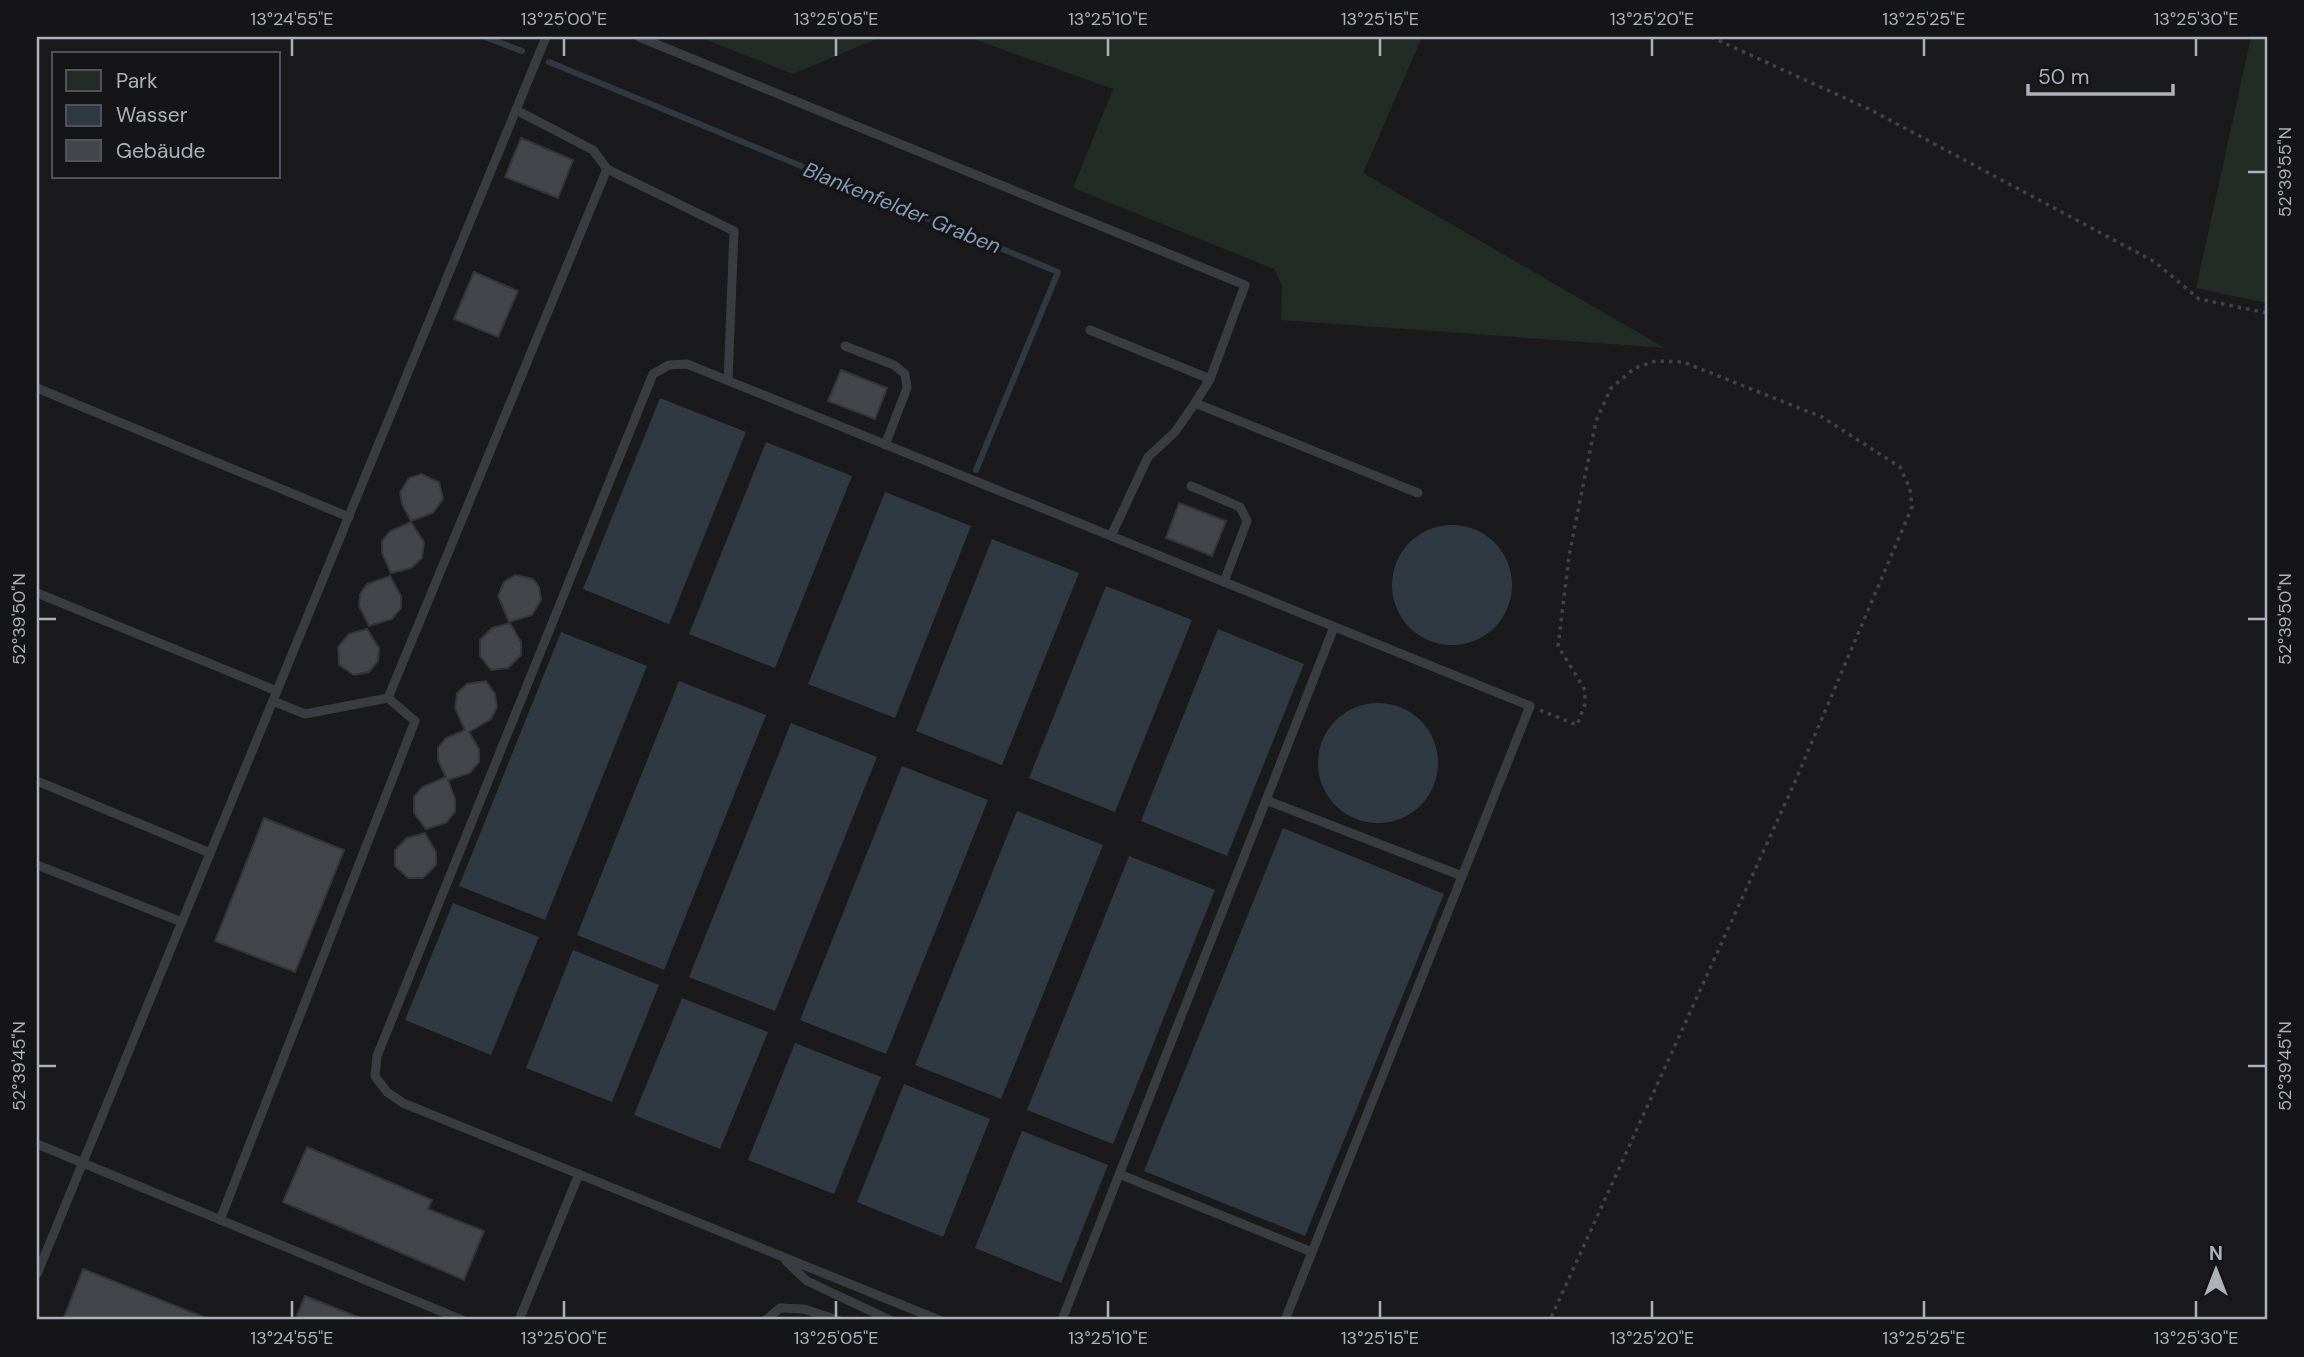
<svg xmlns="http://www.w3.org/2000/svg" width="2304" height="1357" font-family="'DM Sans',sans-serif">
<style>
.green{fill:#222b24}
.water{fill:#303941}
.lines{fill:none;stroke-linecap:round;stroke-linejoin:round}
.stream{stroke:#303941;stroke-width:6}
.building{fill:#44454a;stroke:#343439;stroke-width:2}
.path{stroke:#414349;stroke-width:3.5;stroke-dasharray:3.5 5;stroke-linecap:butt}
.service{stroke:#3b3c42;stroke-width:9}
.ticks{fill:none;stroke:#adb1bc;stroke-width:2.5}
.labels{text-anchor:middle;stroke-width:7;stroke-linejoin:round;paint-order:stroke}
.water-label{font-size:21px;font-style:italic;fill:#849db7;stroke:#151518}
.neatline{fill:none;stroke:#adb1bc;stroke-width:2.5}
.ticks-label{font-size:18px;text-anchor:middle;fill:#adb1bc}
</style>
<rect width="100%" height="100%" fill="#1a1a1d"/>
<g class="green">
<polygon points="699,37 881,37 793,74"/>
<polygon points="968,37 1422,37 1363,173 1665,348 1281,320 1282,285 1274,269 1073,188 1113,89"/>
<polygon points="2251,37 2267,37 2267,303 2196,288"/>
</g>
<g class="water">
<polygon points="660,398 746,432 669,624 583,589"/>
<polygon points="766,442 852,476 775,668 689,634"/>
<polygon points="885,492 971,526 895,718 808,684"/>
<circle cx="1452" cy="585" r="60"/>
<polygon points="992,539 1079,573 1002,765 916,731"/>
<polygon points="1106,586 1192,620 1115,812 1029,778"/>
<polygon points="1218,629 1304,664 1227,856 1141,821"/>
<polygon points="561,632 647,666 545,920 459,886"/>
<polygon points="679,681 766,715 664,970 577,935"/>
<circle cx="1378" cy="763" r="60"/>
<polygon points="791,723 877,757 775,1011 689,977"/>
<polygon points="902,766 988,800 886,1054 800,1020"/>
<polygon points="1017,811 1103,845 1001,1099 915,1065"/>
<polygon points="1283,828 1444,894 1305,1236 1144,1171"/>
<polygon points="1129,856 1215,890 1113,1144 1027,1110"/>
<polygon points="453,903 539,937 491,1055 405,1020"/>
<polygon points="573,950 659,985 612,1102 526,1068"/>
<polygon points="682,998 768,1032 720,1149 634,1115"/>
<polygon points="795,1043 881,1077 834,1194 748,1160"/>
<polygon points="904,1084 990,1119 943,1237 857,1202"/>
<polygon points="1022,1131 1108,1165 1061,1283 975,1248"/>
</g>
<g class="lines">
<g class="stream">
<polyline points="485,37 522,51"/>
<polyline points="549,62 1058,272 976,470"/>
</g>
</g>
<g class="building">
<polygon points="521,138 573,160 558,198 505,177"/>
<polygon points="474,272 518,291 498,337 454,319"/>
<polygon points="841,370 887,388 875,419 828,401"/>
<polygon points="421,474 439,482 443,499 433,513 411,521 402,504 400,492 409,478"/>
<polygon points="1179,503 1226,521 1212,556 1166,538"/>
<polygon points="411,522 424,542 422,558 411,568 391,573 382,553 382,541 390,531"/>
<polygon points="515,575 533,579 539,587 541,600 532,615 509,622 498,596 504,582"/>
<polygon points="390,576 401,596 401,608 392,619 369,626 359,606 360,594 367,584"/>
<polygon points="510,623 521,642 521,655 508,668 491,670 480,656 480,640 492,628"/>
<polygon points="367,629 379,648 378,661 369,672 354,675 339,665 338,647 349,634"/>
<polygon points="486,681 495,694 497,707 491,719 469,732 479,749 479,762 470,773 448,780 455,799 455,812 446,823 426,829 414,813 414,797 422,787 446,777 438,760 438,748 446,738 465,730 455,708 457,693 467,684"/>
<polygon points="264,818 344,850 295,972 215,941"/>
<polygon points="425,833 436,852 436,865 423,878 408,878 395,866 395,850 407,838"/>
<polygon points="307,1147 432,1200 428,1209 484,1231 464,1280 283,1202"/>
<polygon points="83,1269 209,1319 208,1320 63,1320"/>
<polygon points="305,1296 363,1319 363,1320 295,1320"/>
</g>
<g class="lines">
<g class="path">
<polyline points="1711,37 1871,110 2155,262 2199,299 2267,313"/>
<polyline points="1540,710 1577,725 1585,704 1585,690 1558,646 1569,556 1596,421 1611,388 1635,368 1656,361 1683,362 1822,417 1900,467 1910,489 1912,507 1794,784 1550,1320"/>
<polyline points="2257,1320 2267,1319"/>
</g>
<g class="service">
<polyline points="639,37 1245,285 1210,379 1195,403 1418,493"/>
<polyline points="516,110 593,150 607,169 734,231 728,381"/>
<polyline points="1090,330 1210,379"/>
<polyline points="845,346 894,365 905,374 907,388 885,445"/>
<polyline points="37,388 349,517"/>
<polyline points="1191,486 1240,507 1247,521 1224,582"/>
<polyline points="1111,536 1148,457 1175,432 1195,403"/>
<polyline points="37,593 277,691"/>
<polyline points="388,698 607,169"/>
<polyline points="37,781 210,853"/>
<polyline points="1266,800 1462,876"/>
<polyline points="37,865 182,922"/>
<polyline points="37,1144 462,1320"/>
<polyline points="1119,1174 1312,1252"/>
<polyline points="220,1220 415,721 388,698 305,714 273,701"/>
<polyline points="786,1261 807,1281 890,1320"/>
<polyline points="37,1274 546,37"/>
<polyline points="519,1320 579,1174"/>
<polyline points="766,1320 780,1308 804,1309 838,1320"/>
<polyline points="939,1320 403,1103 387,1092 375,1076 377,1056 653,374 669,365 687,364 1530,706 1285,1320"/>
<polyline points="1062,1320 1334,627"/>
</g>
</g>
<path class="ticks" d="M292,38V56M564,38V56M836,38V56M1108,38V56M1380,38V56M1652,38V56M1924,38V56M2196,38V56M2248,172H2266M38,619H56M2248,619H2266M38,1066H56M2248,1066H2266M292,1301V1318M564,1301V1318M836,1301V1318M1108,1301V1318M1380,1301V1318M1652,1301V1318M1924,1301V1318M2196,1301V1318"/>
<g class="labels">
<g class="water-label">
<text transform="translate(902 208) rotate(22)" y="7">Blankenfelder Graben</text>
</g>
</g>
<rect width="2304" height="1357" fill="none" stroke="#151518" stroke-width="77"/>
<rect x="52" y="52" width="228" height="126" fill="#151518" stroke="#52535a" stroke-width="2"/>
<rect x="66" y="70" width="35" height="21" fill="#222b24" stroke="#52535a" stroke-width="2"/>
<text x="116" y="88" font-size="21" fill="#adb1bc">Park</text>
<rect x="66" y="105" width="35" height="21" fill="#303941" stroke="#52535a" stroke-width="2"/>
<text x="116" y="122" font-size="21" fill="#adb1bc">Wasser</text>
<rect x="66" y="140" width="35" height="21" fill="#44454a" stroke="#52535a" stroke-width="2"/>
<text x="116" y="158" font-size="21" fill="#adb1bc">Gebäude</text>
<g transform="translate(2216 1270)" stroke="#151518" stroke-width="5" paint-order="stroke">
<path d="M0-5L12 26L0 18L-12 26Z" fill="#adb1bc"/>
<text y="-10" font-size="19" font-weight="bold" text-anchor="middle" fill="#adb1bc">N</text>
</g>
<path d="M2028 84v10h145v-10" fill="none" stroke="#adb1bc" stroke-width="3.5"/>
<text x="2038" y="84" font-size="21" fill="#adb1bc" stroke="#151518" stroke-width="5" paint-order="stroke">50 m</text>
<rect x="38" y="38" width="2228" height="1280" class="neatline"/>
<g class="ticks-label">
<text x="292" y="25">13°24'55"E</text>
<text x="564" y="25">13°25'00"E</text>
<text x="836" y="25">13°25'05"E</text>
<text x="1108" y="25">13°25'10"E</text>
<text x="1380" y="25">13°25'15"E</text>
<text x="1652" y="25">13°25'20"E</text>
<text x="1924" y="25">13°25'25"E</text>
<text x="2196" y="25">13°25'30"E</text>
<text transform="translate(2285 172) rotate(-90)" y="6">52°39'55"N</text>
<text transform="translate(19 619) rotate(-90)" y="6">52°39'50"N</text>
<text transform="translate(2285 619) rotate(-90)" y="6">52°39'50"N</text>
<text transform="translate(19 1066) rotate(-90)" y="6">52°39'45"N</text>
<text transform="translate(2285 1066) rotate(-90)" y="6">52°39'45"N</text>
<text x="292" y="1344">13°24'55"E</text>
<text x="564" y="1344">13°25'00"E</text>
<text x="836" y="1344">13°25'05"E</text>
<text x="1108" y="1344">13°25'10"E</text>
<text x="1380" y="1344">13°25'15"E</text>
<text x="1652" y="1344">13°25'20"E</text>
<text x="1924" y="1344">13°25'25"E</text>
<text x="2196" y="1344">13°25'30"E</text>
</g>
</svg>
